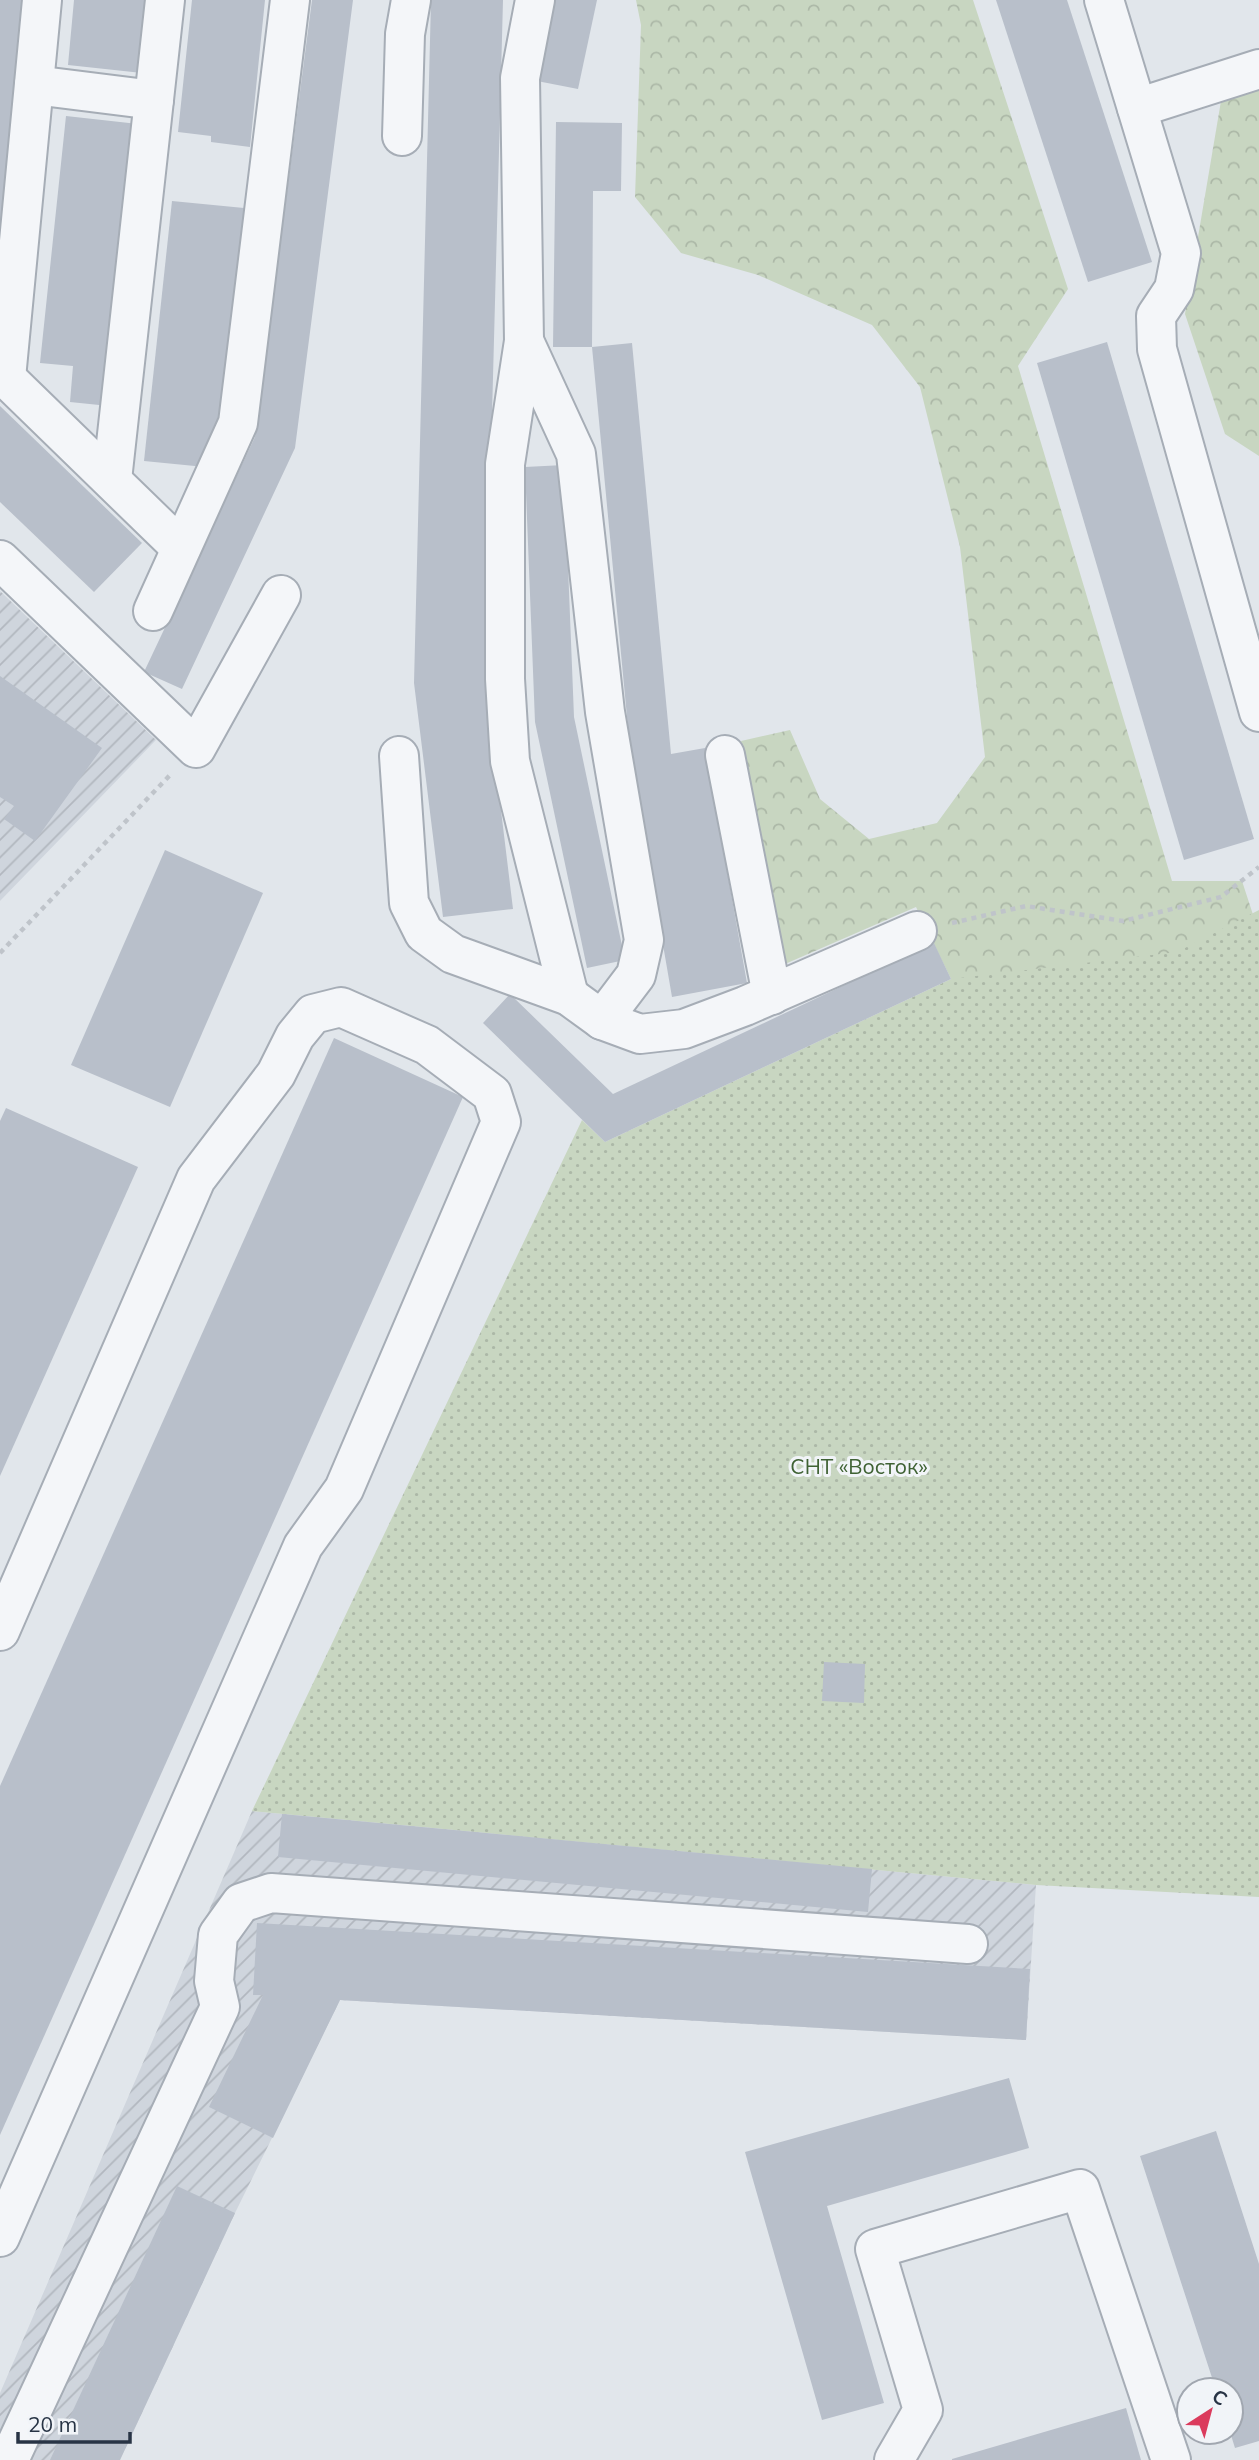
<svg xmlns="http://www.w3.org/2000/svg" width="1259" height="2460" font-family="Mulish,sans-serif">
<style>
.industrial{fill:url(#industrial-furrows)}
.forest{fill:url(#forest-crowns)}
.garden{fill:url(#garden-dots)}
.building{fill:#b8bfca}
.lines{fill:none;stroke-linecap:round;stroke-linejoin:round}
.minor-casing{stroke:#a6adb6;stroke-width:42}
.path{stroke:#bfc4ca;stroke-width:4.5;stroke-dasharray:5 5;stroke-linecap:butt}
.minor{stroke:#f4f6f9;stroke-width:38}
.labels{text-anchor:middle;stroke-width:6;stroke-linejoin:round;paint-order:stroke}
.park-label{font-size:21px;fill:#3f6234;stroke:#f1f4f8}
</style>
<defs>
<pattern id="industrial-furrows" width="10" height="10" patternUnits="userSpaceOnUse" patternTransform="scale(1.75)"><rect width="10" height="10" fill="#cfd5dd"/><path d="M-1 1l2-2M0 10L10 0M9 11l2-2" fill="none" stroke="#b2b7bf"/></pattern>
<pattern id="forest-crowns" width="20" height="18" patternUnits="userSpaceOnUse" patternTransform="scale(1.75)"><rect width="20" height="18" fill="#c8d6c1"/><path d="M2 6a3 3 0 1 1 6 0M12 15a3 3 0 1 1 6 0" fill="none" stroke="#acb8a7"/></pattern>
<pattern id="garden-dots" width="8" height="8" patternUnits="userSpaceOnUse" patternTransform="scale(1.75)"><rect width="8" height="8" fill="#c8d6c1"/><path d="M2 2h.1M6 6h.1" fill="none" stroke="#acb8a7" stroke-width="1.8" stroke-linecap="round"/></pattern>
</defs>
<rect width="100%" height="100%" fill="#e1e6eb"/>
<g class="industrial">
<polygon points="0,591 156,740 0,901"/>
<polygon points="252,1811 1036,1885 1026,2040 340,2000 235,2213 120,2460 0,2460 0,2393"/>
</g>
<g class="forest">
<polygon points="636,0 973,0 1068,289 1018,366 1172,881 1242,881 1259,933 1259,1096 951,979 916,907 785,964 741,741 790,730 820,799 869,839 937,823 985,757 960,547 920,387 872,325 758,275 681,253 635,197 641,25"/>
<polygon points="1259,89 1259,456 1225,434 1185,314 1221,101"/>
</g>
<polygon class="garden" points="1259,910 1259,1897 1036,1885 252,1811 582,1120 605,1142 951,979 1177,952"/>
<g class="building">
<polygon points="0,0 25,0 0,240"/>
<polygon points="74,0 150,0 142,73 68,65"/>
<polygon points="192,0 265,0 250,147 211,142 211,136 178,132"/>
<polygon points="312,0 353,0 295,448 182,689 144,672 255,437"/>
<polygon points="431,0 503,0 485,679 513,909 443,917 414,683"/>
<polygon points="553,0 597,0 578,89 537,81"/>
<polygon points="996,0 1067,0 1152,262 1088,282"/>
<polygon points="66,116 138,124 109,406 70,402 73,366 40,363"/>
<polygon points="556,122 622,123 621,191 593,191 592,347 553,347"/>
<polygon points="172,201 244,208 221,425 205,467 144,461"/>
<polygon points="1107,342 1254,839 1184,860 1037,363"/>
<polygon points="632,343 671,754 705,748 747,983 672,997 631,759 592,347"/>
<polygon points="0,406 142,543 94,592 0,502"/>
<polygon points="564,465 574,717 625,960 587,968 535,722 525,467"/>
<polygon points="0,676 102,748 35,841 4,819 14,806 0,797"/>
<polygon points="165,850 263,893 170,1107 71,1065"/>
<polygon points="934,943 951,979 605,1142 483,1023 510,994 613,1094"/>
<polygon points="334,1038 463,1097 0,2135 0,1786"/>
<polygon points="6,1108 138,1167 0,1476 0,1121"/>
<polygon points="824,1662 865,1664 864,1703 822,1701"/>
<polygon points="282,1814 872,1869 868,1912 278,1857"/>
<polygon points="257,1923 1030,1969 1026,2040 340,2000 273,2138 209,2107 263,1995 253,1995"/>
<polygon points="1009,2078 1029,2148 827,2206 884,2403 822,2420 745,2152"/>
<polygon points="1216,2131 1259,2264 1259,2441 1235,2448 1230,2432 1231,2390 1216,2390 1140,2156"/>
<polygon points="177,2186 235,2213 120,2460 50,2460"/>
<polygon points="1126,2408 1141,2460 952,2460 952,2459"/>
</g>
<g class="lines">
<defs>
<g id="minor">
<polyline points="535,0 520,78 524,341 505,464 505,679 510,761 569,996"/>
<polyline points="1104,0 1181,253 1174,289 1156,316 1157,349 1259,712"/>
<polyline points="34,85 154,100"/>
<polyline points="1137,108 1259,69"/>
<polyline points="402,136 405,34 411,0"/>
<polyline points="524,341 576,454 605,712 644,940 636,975 602,1020"/>
<polyline points="0,372 181,548"/>
<polyline points="6,378 42,0"/>
<polyline points="112,480 165,0"/>
<polyline points="0,560 196,748 281,595"/>
<polyline points="153,611 238,423 290,0"/>
<polyline points="725,755 772,995"/>
<polyline points="399,756 409,903 424,933 453,954 569,996 602,1020 640,1034 684,1029 745,1006 917,931"/>
<polyline points="0,1631 196,1179 276,1074 295,1036 313,1014 341,1007 427,1045 492,1094 501,1122 344,1489 303,1546 0,2237"/>
<polyline points="9,2460 220,2007 214,1981 218,1935 241,1903 271,1893 968,1944"/>
<polyline points="894,2460 923,2410 875,2249 1080,2189 1171,2460"/>
</g>
</defs>
<use href="#minor" class="minor-casing"/>
<g class="path">
<polyline points="952,923 1026,906 1123,921 1221,897 1259,867"/>
<polyline points="0,953 171,774"/>
</g>
<use href="#minor" class="minor"/>
</g>
<g class="labels">
<g class="park-label">
<text x="859" y="1474">СНТ «Восток»</text>
</g>
</g>
<g transform="translate(1210 2411) rotate(36)"><circle r="33" fill="#f1f4f8" stroke="#a1a7b0" stroke-width="2"/>
<path d="M0-5L12 26L0 18L-12 26Z" fill="#db3b5d"/>
<text y="-10" font-size="19" font-weight="bold" text-anchor="middle" fill="#283445">С</text>
</g>
<path d="M18 2432v10h112v-10" fill="none" stroke="#283445" stroke-width="3.5"/>
<text x="28" y="2432" font-size="21" fill="#283445" stroke="#f1f4f8" stroke-width="5" paint-order="stroke">20 m</text>
</svg>
